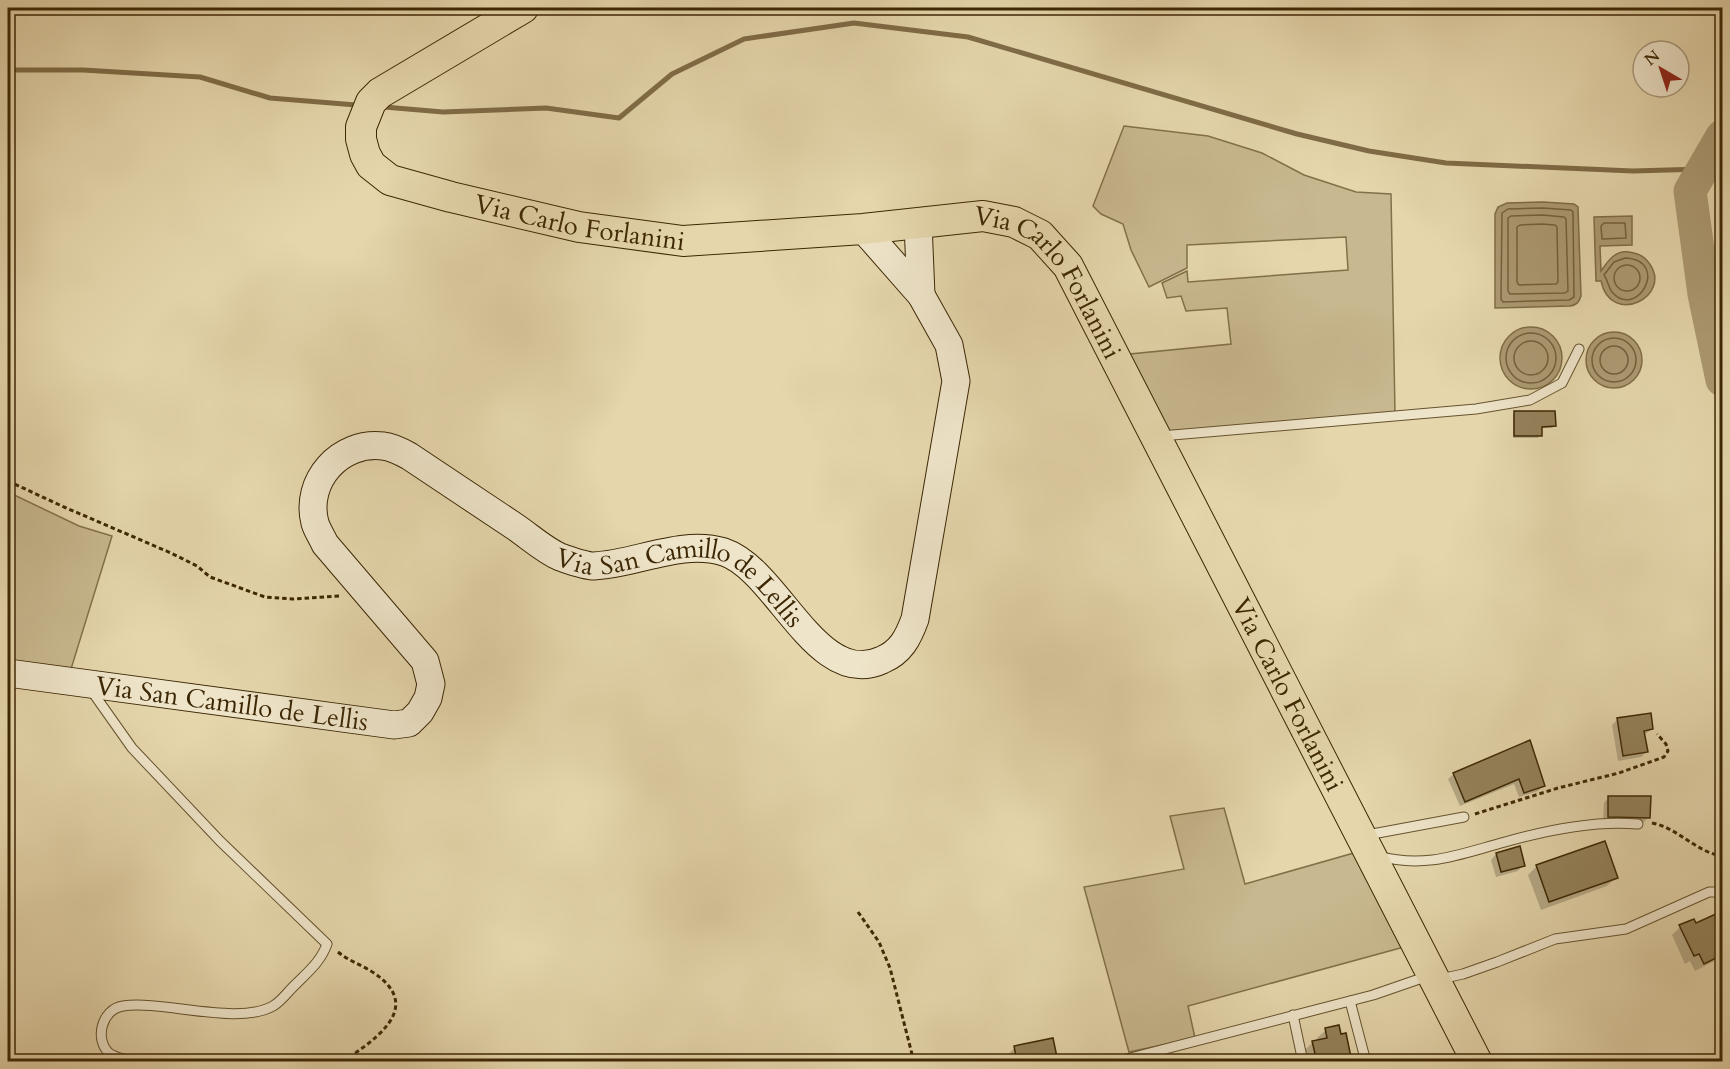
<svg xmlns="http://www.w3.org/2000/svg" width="1730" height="1069" font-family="Cardo,serif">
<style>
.green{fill:#c8b88f;stroke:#82704a;stroke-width:1.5}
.water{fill:#ac9a73;stroke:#7f6c47;stroke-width:1.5}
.shadow{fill:#0003}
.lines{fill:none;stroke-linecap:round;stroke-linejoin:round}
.shore{stroke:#74603c;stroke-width:1.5}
.stream{stroke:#7f6c47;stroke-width:5}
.river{stroke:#ac9a73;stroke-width:33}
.building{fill:#94825b;stroke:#3c2704;stroke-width:1.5}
.lane-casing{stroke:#66532e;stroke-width:11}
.secondary-casing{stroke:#3c2704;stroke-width:29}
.primary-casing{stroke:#3c2704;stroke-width:32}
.path{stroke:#3c2704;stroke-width:3;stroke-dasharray:4.5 3;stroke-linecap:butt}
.lane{stroke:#eee4c9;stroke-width:9}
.secondary{stroke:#eee4c9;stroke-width:27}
.primary{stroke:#e5d6ac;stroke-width:30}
.labels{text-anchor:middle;stroke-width:4.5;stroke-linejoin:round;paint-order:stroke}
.street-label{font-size:26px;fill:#3c2704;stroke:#eee4c9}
</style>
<rect width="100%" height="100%" fill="#e5d6ac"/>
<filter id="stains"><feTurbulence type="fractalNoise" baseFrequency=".00333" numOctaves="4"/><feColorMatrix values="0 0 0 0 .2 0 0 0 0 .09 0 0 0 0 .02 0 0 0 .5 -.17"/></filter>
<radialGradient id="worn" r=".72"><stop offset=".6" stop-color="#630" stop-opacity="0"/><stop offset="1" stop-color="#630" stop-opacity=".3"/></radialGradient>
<g class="green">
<polygon points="1124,126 1208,136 1262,153 1304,175 1356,192 1391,194 1395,413 1159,433 1120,355 1231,344 1227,308 1186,311 1181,296 1167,298 1162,283 1187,271 1188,282 1348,270 1346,237 1187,245 1187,268 1149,287 1131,250 1123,224 1101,214 1093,206"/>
<polygon points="8,492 79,526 112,536 71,669 8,662"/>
<polygon points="1224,808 1245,884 1354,853 1404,947 1188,1006 1195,1038 1129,1052 1084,887 1184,869 1170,816"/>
</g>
<g class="water">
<path d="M1543,202L1574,204L1578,207L1581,296C1579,302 1577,305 1570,306L1495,308V214L1498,207L1507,203Z"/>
<path d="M1632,216V245L1600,246L1601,271C1608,261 1615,250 1629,252C1638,253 1644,256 1649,263C1674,296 1611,328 1601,281H1596L1594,217Z"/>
<circle cx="1531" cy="358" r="31"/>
<circle cx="1614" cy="360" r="28"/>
</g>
<g class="shadow">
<polygon points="1515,413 1554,426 1552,428 1540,428 1540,435 1538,438 1513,438 1513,415"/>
<polygon points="1618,719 1652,729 1644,735 1646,752 1641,757 1618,761 1612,725"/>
<polygon points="1529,742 1544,785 1538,791 1519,797 1514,784 1460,806 1448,779 1454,774"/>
<polygon points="1609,797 1649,817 1643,823 1603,822 1604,803"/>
<polygon points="1496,854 1523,865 1518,871 1496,877 1491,860"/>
<polygon points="1537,866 1616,877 1607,886 1541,910 1528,875"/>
<polygon points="1714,917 1722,936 1722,957 1695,971 1690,961 1685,964 1672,935 1680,927 1695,925"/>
<polygon points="1326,1030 1340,1036 1350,1062 1307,1062 1304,1051 1313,1042 1318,1041 1317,1038"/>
<polygon points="1015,1048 1057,1062 1011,1062 1009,1053"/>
</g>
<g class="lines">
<g class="shore">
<polygon points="1543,208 1571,210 1573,212 1574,297 1569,300 1503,302 1501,299 1502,213 1508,209"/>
<polygon points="1543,215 1564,217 1566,219 1568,291 1565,293 1510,294 1508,291 1508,218 1511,216"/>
<polygon points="1604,223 1625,223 1626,238 1602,239 1601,226"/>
<polygon points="1542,224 1555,225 1557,227 1558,282 1556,284 1519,285 1517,282 1517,227 1520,225"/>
<path d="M1625,258C1671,260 1637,321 1612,292C1608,287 1608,280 1604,275L1614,262Z"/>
<circle cx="1627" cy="278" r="13"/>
<circle cx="1531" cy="358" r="25"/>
<circle cx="1614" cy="360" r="22"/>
<circle cx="1531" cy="358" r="17"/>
<circle cx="1614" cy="360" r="14"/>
</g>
<g class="stream">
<polyline points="8,70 83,70 200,77 270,98 356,105"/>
<polyline points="384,107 443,112 546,108 619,118 672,74 744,39 854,23 968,37 1297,134 1369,151 1446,163 1633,171 1703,169"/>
</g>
<polyline class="river" points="1722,136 1690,191 1704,294 1722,380"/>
</g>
<g class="building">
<polygon points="1514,411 1555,411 1556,426 1542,427 1542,436 1514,436"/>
<polygon points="1651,713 1653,729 1644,731 1648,752 1623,756 1617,718"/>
<polygon points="1530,740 1545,786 1524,793 1519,779 1465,802 1453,773"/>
<polygon points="1608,796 1651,796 1650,818 1608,817"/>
<polygon points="1605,841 1618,878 1549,902 1536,865"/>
<polygon points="1520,846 1525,866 1501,872 1496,853"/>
<polygon points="1718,913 1722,922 1722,955 1704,964 1699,954 1694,956 1679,925 1694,919 1696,923"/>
<polygon points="1339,1025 1341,1034 1346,1033 1352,1062 1317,1062 1312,1041 1327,1038 1325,1028"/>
<polygon points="1053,1038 1058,1062 1017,1062 1014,1046"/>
</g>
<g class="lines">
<defs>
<g id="lane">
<polyline points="1161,436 1476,409 1530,400 1562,383 1579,349"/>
<path d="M91,690L132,748L220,841L327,944C321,961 309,971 297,983C289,990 282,1001 273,1006C238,1026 163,1000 123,1006C102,1009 94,1039 109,1053C114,1057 124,1059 130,1061"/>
<polyline points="1367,835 1464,817"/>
<path d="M1378,856C1426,869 1460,854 1505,842C1547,830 1595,820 1638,824"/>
<polyline points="1440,979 1463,974 1497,962 1555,939 1626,929 1709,892 1719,892 1722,895"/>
<polyline points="1350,1001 1366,1062"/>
<polyline points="1293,1015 1303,1062"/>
<polyline points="1115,1062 1373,995 1428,976"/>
</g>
<g id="secondary">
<polyline points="918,223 921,295"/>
<path id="s1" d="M8,673L394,725L409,723L420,712L428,698L431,684L425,661L325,544C322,537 317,530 315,523C304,481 340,441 383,446C392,447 400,451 409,456C444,479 479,503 514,526C529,536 544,550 560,557C569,560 585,566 594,566C637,564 681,539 724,552C778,570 817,690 882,660C901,652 908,638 915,619L956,381L949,345L921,295L863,229"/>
</g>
<g id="primary">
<path id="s2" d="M523,8L380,93L371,102L361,127V139L365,154L371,165L390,180L451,197L579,227L683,241L863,229L983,216L1014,222L1040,235L1068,266L1477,1062"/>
</g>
</defs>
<use href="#lane" class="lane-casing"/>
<use href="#secondary" class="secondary-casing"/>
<use href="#primary" class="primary-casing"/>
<g class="path">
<polyline points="8,481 64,507 171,553 197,566 210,577 265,597 293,599 340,596"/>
<polyline points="1475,814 1558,788 1619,773 1664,757 1668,751 1666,744 1657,734"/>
<path d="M1652,823C1678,828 1696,852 1722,856"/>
<polyline points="858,912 879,942 890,968 914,1062"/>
<path d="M338,952C349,961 362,965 374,973C418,1003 387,1031 354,1054"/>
</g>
<use href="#lane" class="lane"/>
<use href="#secondary" class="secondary"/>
<use href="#primary" class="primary"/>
</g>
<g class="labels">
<g class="street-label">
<text dy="9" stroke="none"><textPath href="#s2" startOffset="465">Via Carlo Forlanini</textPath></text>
<text dy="9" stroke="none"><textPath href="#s2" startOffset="969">Via Carlo Forlanini</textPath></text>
<text dy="9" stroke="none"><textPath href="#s1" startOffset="1116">Via San Camillo de Lellis</textPath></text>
<text dy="9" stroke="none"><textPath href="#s2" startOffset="1455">Via Carlo Forlanini</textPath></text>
<text dy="9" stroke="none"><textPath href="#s1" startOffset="226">Via San Camillo de Lellis</textPath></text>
</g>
</g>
<rect width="1730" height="1069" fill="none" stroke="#e5d6ac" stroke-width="30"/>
<rect x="9" y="9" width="1712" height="1051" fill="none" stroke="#3c2704" stroke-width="3"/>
<rect x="15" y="15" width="1700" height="1039" fill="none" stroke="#3c2704" stroke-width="1.5"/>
<g transform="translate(1661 69) rotate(321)"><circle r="28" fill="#eee4c9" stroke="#a7987a" stroke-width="1.5"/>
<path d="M0-4.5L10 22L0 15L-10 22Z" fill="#8f2418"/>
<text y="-9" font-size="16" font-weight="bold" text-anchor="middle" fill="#3c2704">N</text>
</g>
<rect width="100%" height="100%" filter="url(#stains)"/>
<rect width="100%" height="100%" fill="url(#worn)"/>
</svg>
